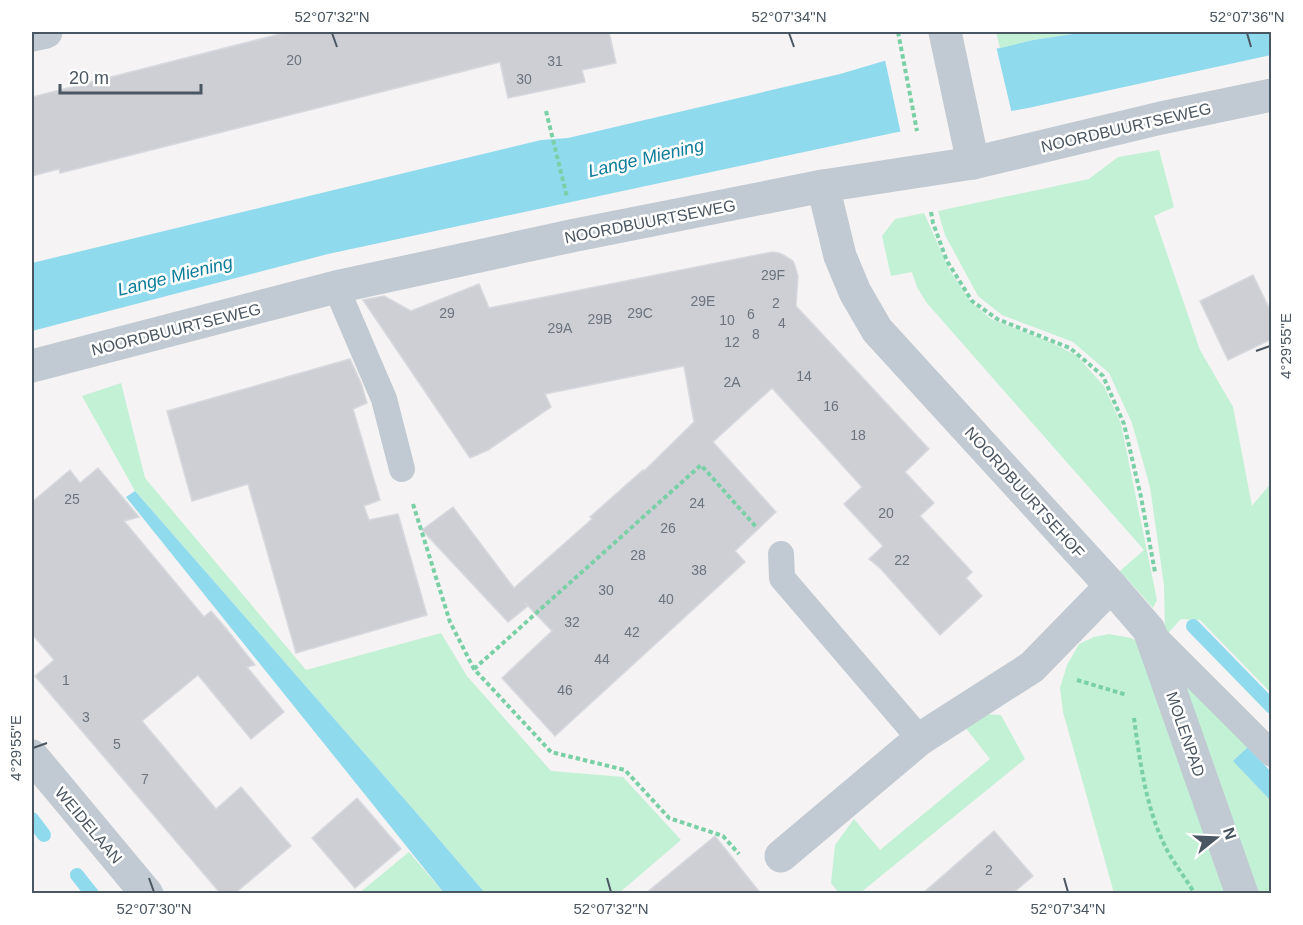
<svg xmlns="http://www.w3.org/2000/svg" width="1303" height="925" font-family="Arial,sans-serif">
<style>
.green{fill:#c3f1d5}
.water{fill:#90daee}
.pier{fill:#f5f3f3}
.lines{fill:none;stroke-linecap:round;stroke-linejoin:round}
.stream{stroke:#90daee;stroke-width:14}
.building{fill:#cdcfd5;stroke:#d7d9de;stroke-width:1.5}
.path{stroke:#7ad0a6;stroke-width:4;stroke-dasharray:4.5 3;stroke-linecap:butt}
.service{stroke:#c1cad2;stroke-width:26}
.minor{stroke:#c1cad2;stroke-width:33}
.ticks{fill:none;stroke:#4a5661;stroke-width:2}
.labels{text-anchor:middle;stroke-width:5;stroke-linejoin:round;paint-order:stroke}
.number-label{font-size:14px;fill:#6b747e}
.street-label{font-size:16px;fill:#4a5661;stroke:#fff}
.water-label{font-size:18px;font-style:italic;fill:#0c7c9b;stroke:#fff}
.neatline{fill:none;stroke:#4a5661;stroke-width:2}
.ticks-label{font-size:15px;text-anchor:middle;fill:#4a5661}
</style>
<rect width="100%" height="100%" fill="#f5f3f3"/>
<g class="green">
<polygon points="996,32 1086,32 1033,40 1000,48"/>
<polygon points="1159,150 1174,207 1154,216 1200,350 1233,407 1252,506 1271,483 1271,693 1200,620 1181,619 1168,633 1165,628 1164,585 1150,487 1132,423 1109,373 1073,342 1002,315 978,296 945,235 938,211 1089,179 1118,157"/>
<polygon points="924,213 950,271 971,302 991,319 1048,341 1076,355 1104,386 1121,424 1157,600 1153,608 1120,571 1144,550 926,302 917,287 912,272 891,276 882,236 895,219"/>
<polygon points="121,383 145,478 306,670 441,633 467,676 551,771 623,777 681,840 619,893 485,893 414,810 135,491 82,396"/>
<polygon points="1109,634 1131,638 1168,655 1248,747 1234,761 1271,801 1271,893 1114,893 1063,712 1060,688 1067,665 1079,644 1094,637"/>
<polygon points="982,714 1001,715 1025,759 860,893 839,893 831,883 835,845 854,819 880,850 990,759 965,727"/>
<polygon points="409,852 444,893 358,894"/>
</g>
<g class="water">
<polygon points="1086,32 1271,32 1271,55 1028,108 893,133 328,254 32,331 32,263 541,140 568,138 840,74 884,61 917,59 1000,48 1033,40"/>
<polygon points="135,491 414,810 485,893 444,893 126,497"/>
<polygon points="1248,747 1271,772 1271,801 1233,761"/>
</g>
<polygon class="pier" points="996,46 1012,114 901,134 885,60 877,62 876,60 884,58"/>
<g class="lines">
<g class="stream">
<polyline points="1193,626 1272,707"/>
<polyline points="32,819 44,835"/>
<polyline points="77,875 92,894"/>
</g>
</g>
<g class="building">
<polygon points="288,32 609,32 616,63 582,70 585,82 508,98 500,62 60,173 59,169 32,176 32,97"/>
<polygon points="772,252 779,253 785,256 793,261 795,266 798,276 796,306 929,449 905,472 934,503 920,516 972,572 966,578 982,596 940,635 880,568 869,559 883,546 844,504 862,487 772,388 713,442 776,512 735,551 745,562 555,736 502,678 552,631 525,603 528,606 508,622 422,530 453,507 514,588 592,519 590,517 643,470 644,471 694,422 684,366 545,394 551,407 488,450 470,458 363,300 384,296 411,311 479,284 489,308"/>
<polygon points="1253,275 1272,314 1272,339 1228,360 1200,301"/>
<polygon points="350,359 361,383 367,403 353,409 380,500 364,506 369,520 398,514 427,615 296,653 248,484 192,501 167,411"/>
<polygon points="98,468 139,517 124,521 204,617 211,611 224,626 255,665 247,667 284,712 251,739 198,675 142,721 216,809 241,787 291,846 234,894 221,894 35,676 54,660 32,634 32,502 70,470 80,483"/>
<polygon points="357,798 401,849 355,888 312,838"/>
<polygon points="994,831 1033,876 1012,894 922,894"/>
<polygon points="715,836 761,894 645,894"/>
</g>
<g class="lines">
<g class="path">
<polyline points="898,32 917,131"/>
<polyline points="546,111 567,197"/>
<polyline points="931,212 933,223 947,261 972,301 997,319 1070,348 1103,376 1124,424 1141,497 1155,572"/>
<polyline points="413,504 450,622 474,669 551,752 625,770 669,818 723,836 739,854"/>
<polyline points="474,669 701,465 757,528"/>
<polyline points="1077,680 1127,695"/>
<path d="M1134,718C1140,762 1146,810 1167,850C1175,865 1186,879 1195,894"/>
</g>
<g class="service">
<polyline points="336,287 384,399 402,469"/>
<polyline points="781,554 782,578 920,739"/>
<polyline points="1153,635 1272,754"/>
</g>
<g class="minor">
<polyline points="945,32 973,163"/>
<polyline points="32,35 46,32"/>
<polyline points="823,186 840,256 855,292 877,330 1111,586 1149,630 1242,894"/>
<polyline points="32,366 336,287 576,235 823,186 973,163 1161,118 1272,95"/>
<polyline points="32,756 147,894"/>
<polyline points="781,856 920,739 1032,667 1111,586"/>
</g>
</g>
<path class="ticks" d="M332,33L337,47M789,33L794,47M1247,33L1251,47M1256,351L1270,346M33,748L47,743M149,878L154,892M607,878L611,892M1064,878L1068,892"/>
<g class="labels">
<g class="number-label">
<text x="294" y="65">20</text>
<text x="555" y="66">31</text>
<text x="524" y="84">30</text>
<text x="773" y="280">29F</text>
<text x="703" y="306">29E</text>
<text x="776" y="308">2</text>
<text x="447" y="318">29</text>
<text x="640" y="318">29C</text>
<text x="751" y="319">6</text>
<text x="600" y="324">29B</text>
<text x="727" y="325">10</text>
<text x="782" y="328">4</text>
<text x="560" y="333">29A</text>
<text x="756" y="339">8</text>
<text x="732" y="347">12</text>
<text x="804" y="381">14</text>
<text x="732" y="387">2A</text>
<text x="831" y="411">16</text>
<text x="858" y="440">18</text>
<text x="72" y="504">25</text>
<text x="697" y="508">24</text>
<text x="886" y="518">20</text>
<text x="668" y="533">26</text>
<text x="638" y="560">28</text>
<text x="902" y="565">22</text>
<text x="699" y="575">38</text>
<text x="606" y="595">30</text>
<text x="666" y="604">40</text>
<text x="572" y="627">32</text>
<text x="632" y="637">42</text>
<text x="602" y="664">44</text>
<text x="66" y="685">1</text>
<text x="565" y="695">46</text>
<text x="86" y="722">3</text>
<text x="117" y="749">5</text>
<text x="145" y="784">7</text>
<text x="989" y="875">2</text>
</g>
<g class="street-label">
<text transform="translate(1126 127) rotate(-13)" y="6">NOORDBUURTSEWEG</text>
<text transform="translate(650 221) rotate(-11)" y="6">NOORDBUURTSEWEG</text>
<text transform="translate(176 329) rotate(-14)" y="6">NOORDBUURTSEWEG</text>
<text transform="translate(1025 492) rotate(48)" y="6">NOORDBUURTSEHOF</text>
<text transform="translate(1186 734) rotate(71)" y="6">MOLENPAD</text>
<text transform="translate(89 825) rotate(50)" y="6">WEIDELAAN</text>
</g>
<g class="water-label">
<text transform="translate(646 158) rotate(-13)" y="6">Lange Miening</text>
<text transform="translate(175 276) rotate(-14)" y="6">Lange Miening</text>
</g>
</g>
<rect width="1303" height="925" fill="none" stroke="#ffffff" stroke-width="66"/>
<g transform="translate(1216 838) rotate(72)" stroke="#ffffff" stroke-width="4.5" paint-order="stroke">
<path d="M0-4.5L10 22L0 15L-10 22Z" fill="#4a5661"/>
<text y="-9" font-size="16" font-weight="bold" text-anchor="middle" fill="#4a5661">N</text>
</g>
<path d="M60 84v9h141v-9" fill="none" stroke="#4a5661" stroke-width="3"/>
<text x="69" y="84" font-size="18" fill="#4a5661" stroke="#ffffff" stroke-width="4.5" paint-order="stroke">20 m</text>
<rect x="33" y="33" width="1237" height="859" class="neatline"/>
<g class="ticks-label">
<text x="332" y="22">52°07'32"N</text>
<text x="789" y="22">52°07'34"N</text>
<text x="1247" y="22">52°07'36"N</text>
<text transform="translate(1286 346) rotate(-90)" y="5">4°29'55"E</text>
<text transform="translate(16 748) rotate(-90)" y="5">4°29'55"E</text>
<text x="154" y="914">52°07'30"N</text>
<text x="611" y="914">52°07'32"N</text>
<text x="1068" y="914">52°07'34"N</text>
</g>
</svg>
